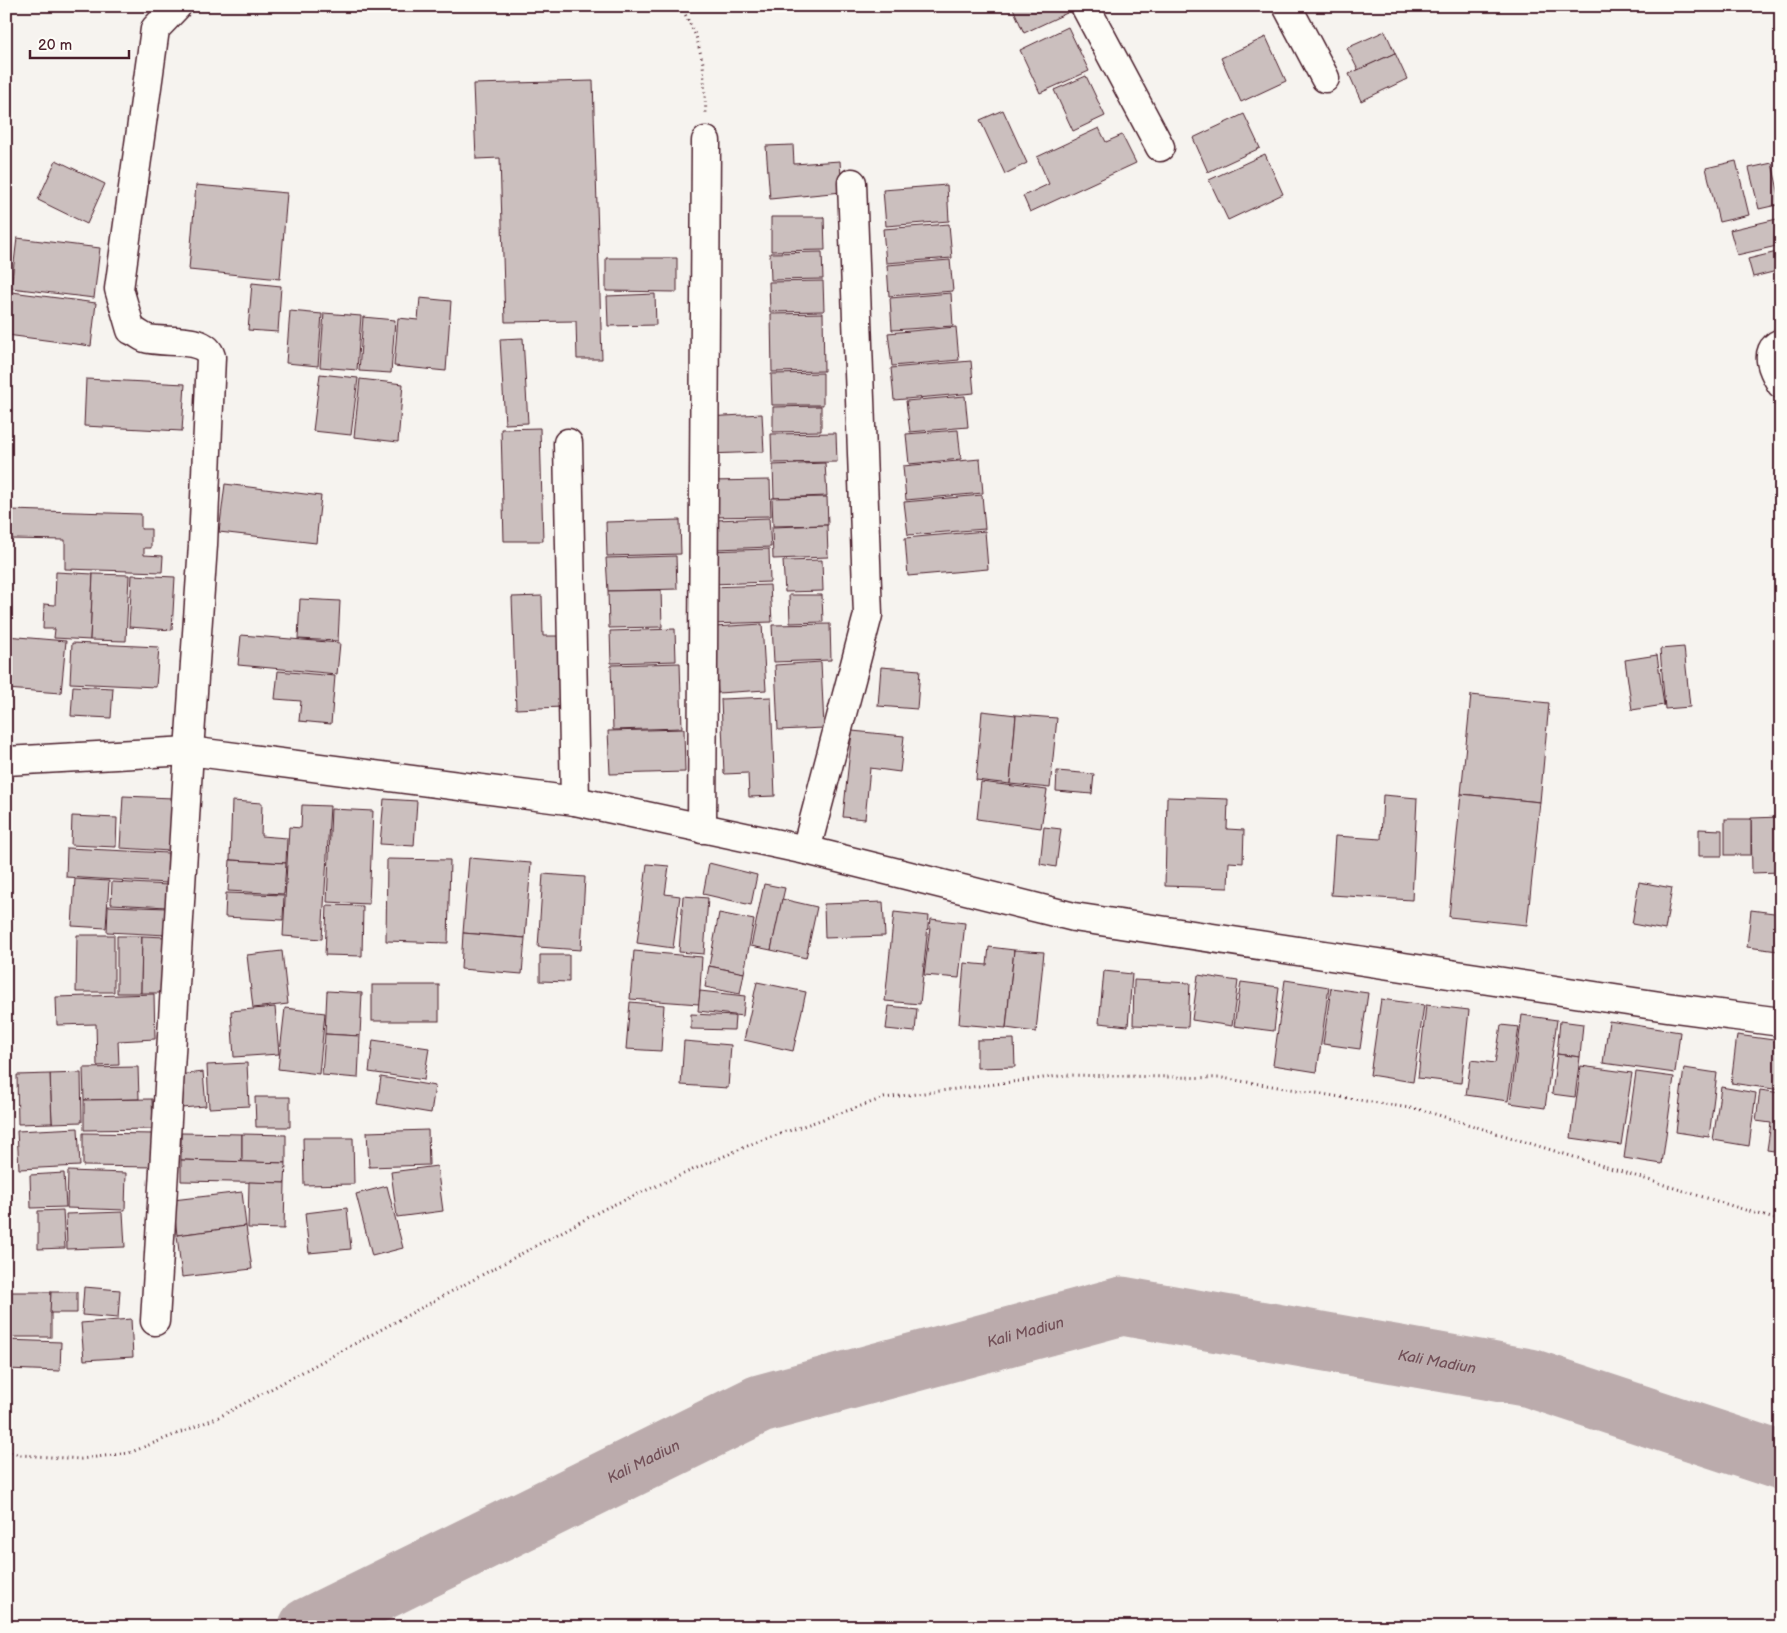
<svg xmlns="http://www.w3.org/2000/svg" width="1787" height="1633" font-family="'Balsamiq Sans',sans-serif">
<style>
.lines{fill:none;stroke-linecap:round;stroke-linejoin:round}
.river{stroke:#bbabac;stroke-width:59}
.building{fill:#cbbfbe;stroke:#4a1f2b}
.street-casing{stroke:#4a1f2b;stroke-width:31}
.secondary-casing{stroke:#4a1f2b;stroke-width:31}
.path{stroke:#4a1f2b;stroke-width:3;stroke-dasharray:1 4;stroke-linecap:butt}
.street{stroke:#fdfcf7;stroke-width:28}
.secondary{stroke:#fdfcf7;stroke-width:28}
.labels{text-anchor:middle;stroke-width:5;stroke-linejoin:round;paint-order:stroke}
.water-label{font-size:15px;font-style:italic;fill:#725058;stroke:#fdfcf7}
</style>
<rect width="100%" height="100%" fill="#f6f3ef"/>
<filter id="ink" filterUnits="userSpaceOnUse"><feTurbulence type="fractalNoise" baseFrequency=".02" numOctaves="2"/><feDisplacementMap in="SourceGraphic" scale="10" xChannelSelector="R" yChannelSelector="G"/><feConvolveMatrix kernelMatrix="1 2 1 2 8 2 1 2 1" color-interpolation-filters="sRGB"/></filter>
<g filter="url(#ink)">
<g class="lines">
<path class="river" id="s1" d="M308,1627L760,1404L1122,1306L1530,1378L1781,1461"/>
</g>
<g class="building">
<polygon points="1012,6 1064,6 1067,13 1024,33"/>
<polygon points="1068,27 1089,71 1040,93 1020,50"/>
<polygon points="1385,31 1395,53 1358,70 1347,48"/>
<polygon points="1266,37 1286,81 1241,102 1221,58"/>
<polygon points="1395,53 1407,79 1361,101 1349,74"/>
<polygon points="1086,76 1105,116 1073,131 1054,90"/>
<polygon points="593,81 602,359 577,359 576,321 505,322 500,158 476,159 473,84"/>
<polygon points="1003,110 1027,163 1005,174 980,120"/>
<polygon points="1244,114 1260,148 1208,172 1193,138"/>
<polygon points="1099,128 1106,142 1122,135 1136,163 1030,212 1023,196 1049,184 1037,157"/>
<polygon points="793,145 794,164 840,161 842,192 770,199 766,146"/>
<polygon points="1265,154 1283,194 1228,220 1209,180"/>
<polygon points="56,160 105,184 87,224 38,200"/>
<polygon points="1736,161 1749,215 1719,222 1706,168"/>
<polygon points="1772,163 1781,204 1759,209 1749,168"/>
<polygon points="196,185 287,193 280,279 189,270"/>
<polygon points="947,185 949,221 886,226 883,190"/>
<polygon points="771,217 824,217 825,250 771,251"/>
<polygon points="1781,218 1781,245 1737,255 1730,230"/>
<polygon points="949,224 952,258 886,263 883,229"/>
<polygon points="17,238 100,248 94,298 11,288"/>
<polygon points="1781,251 1781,270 1753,277 1748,259"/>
<polygon points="822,252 823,279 771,280 770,253"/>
<polygon points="606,258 677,258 677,292 606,291"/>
<polygon points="950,260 953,291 889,296 887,265"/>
<polygon points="823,281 824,311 770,312 769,282"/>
<polygon points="252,283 281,286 278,332 248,330"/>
<polygon points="12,292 96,303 91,346 7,335"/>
<polygon points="951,293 953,326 892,330 890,298"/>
<polygon points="655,294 656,325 608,326 607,296"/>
<polygon points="420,298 451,301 446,371 394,366 398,318 418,320"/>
<polygon points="290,311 322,314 318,366 286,363"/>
<polygon points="324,313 361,316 357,370 320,367"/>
<polygon points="823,313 824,371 772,372 771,314"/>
<polygon points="363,317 395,320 391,373 359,371"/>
<polygon points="956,327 959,360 892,366 888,333"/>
<polygon points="523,338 528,423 505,424 500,339"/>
<polygon points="971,361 974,393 894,400 891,368"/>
<polygon points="823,373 823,405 772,405 771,374"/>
<polygon points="320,374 358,378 351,435 313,431"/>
<polygon points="86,379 185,384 182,431 84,426"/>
<polygon points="360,379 403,384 398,442 354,437"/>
<polygon points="965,396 968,427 910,432 906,401"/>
<polygon points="821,406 821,431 773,432 773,407"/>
<polygon points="762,414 764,452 708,454 706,417"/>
<polygon points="540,428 543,541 504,541 501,429"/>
<polygon points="958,430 961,459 909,464 906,434"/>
<polygon points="836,433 837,462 772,463 771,434"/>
<polygon points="980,459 983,493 906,500 903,466"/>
<polygon points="825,463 827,496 774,498 773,465"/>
<polygon points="770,480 771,516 709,517 708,481"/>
<polygon points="225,484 321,496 316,543 219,532"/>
<polygon points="982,495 985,529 908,535 904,502"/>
<polygon points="827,497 828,525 773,526 772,498"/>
<polygon points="11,510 141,514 141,529 151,529 151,548 144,548 144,555 163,556 162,572 65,569 65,540 10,539"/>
<polygon points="769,518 771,547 716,549 715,520"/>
<polygon points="680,520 681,554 607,556 606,522"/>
<polygon points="827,525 828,557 773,559 772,527"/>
<polygon points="985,531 988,569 908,576 905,538"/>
<polygon points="769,549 770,582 711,584 709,551"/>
<polygon points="676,556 677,589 608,591 606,558"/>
<polygon points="822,560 823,591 785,592 783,561"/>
<polygon points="56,572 93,574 90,640 54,638 55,629 43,629 44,604 55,605"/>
<polygon points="93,574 129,575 126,641 90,640"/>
<polygon points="132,575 175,577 172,630 129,627"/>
<polygon points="770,585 772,622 711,624 710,587"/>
<polygon points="661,590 662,627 609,628 608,591"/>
<polygon points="789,595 822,595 823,622 790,623"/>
<polygon points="542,596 543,636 559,636 562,707 516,709 512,597"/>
<polygon points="300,599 340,601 338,641 298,639"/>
<polygon points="762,624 766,690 718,693 714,627"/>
<polygon points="830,624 831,660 774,662 772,625"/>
<polygon points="675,629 676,661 611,663 610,631"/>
<polygon points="241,635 340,643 337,674 238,665"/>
<polygon points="6,636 66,641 61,693 6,689"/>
<polygon points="72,643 159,647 156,687 70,683"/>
<polygon points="1684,647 1690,707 1665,709 1660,649"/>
<polygon points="1657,655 1664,705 1632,710 1625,660"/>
<polygon points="821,662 824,728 778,730 775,665"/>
<polygon points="680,663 682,728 613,730 611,665"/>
<polygon points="881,667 920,670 917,709 878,706"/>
<polygon points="278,671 335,676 331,724 299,721 301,701 275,699"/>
<polygon points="73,686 113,688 111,718 71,716"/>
<polygon points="1471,695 1549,703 1540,802 1461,794"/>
<polygon points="771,697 775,796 749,797 748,773 724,774 721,699"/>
<polygon points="982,711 1016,715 1010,784 976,780"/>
<polygon points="1016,715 1057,718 1050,788 1010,784"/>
<polygon points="684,729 685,772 610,774 608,731"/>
<polygon points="852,731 904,736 900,772 870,768 865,819 843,817"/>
<polygon points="1057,771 1094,774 1092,794 1056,791"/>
<polygon points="981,782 1047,790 1041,828 977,819"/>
<polygon points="1461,794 1540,802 1527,925 1449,917"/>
<polygon points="1383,795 1417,798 1412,900 1331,895 1335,836 1381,839"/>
<polygon points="123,796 173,798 170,851 120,848"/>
<polygon points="1167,797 1228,799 1227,829 1244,830 1243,863 1229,862 1228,888 1165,886"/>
<polygon points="384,799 417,801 414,846 380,844"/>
<polygon points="232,801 262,803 261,836 287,838 286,863 230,860"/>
<polygon points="302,805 330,806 322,939 283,936 289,827 301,828"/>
<polygon points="331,809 373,811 369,904 327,902"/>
<polygon points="72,816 117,818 116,847 71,845"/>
<polygon points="1781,817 1781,872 1752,873 1751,818"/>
<rect x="1725" y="819" width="26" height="36"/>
<polygon points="1044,827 1061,829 1056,867 1040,864"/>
<polygon points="1699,829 1722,830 1722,856 1699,856"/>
<polygon points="67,848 168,853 167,883 66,877"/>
<polygon points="469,858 531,863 525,938 463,933"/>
<polygon points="387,859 450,860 448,943 386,941"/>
<polygon points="230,860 286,863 284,894 228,891"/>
<polygon points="709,863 757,875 751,905 703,894"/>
<polygon points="647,864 669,866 665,894 680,896 673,948 637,943"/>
<polygon points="543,874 585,877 581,950 538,947"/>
<polygon points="75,879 109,881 106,928 72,926"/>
<polygon points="112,882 168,885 167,907 111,904"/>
<polygon points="1639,882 1672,888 1665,930 1632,924"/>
<polygon points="764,884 785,888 771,950 751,946"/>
<polygon points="226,893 284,895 283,920 225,917"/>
<polygon points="683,896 708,898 704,954 679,952"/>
<polygon points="782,899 817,907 806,958 771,950"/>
<polygon points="883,902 885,936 825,938 824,904"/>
<polygon points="327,905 363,906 362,956 325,955"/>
<polygon points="108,906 168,908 167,935 107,932"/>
<polygon points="1751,910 1781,914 1778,951 1747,947"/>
<polygon points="894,912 929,916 920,1004 885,1001"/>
<polygon points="719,913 754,920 744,973 709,966"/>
<polygon points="931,919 965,923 959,978 924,975"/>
<polygon points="463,933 525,938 522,974 461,969"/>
<polygon points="77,935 114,935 114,992 76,992"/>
<polygon points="117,936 142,936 141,993 117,993"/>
<polygon points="142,936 166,937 166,993 141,993"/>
<polygon points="989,947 1014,950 1006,1028 959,1024 964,963 987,965"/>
<polygon points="1014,950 1044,952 1036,1032 1006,1028"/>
<polygon points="282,951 288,1004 253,1008 247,955"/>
<polygon points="634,951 702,957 699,1004 630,999"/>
<polygon points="540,955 569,955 569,982 540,981"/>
<polygon points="709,966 744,973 740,994 705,987"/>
<polygon points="1104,971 1132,974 1128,1026 1099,1023"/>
<polygon points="1198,975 1238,981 1232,1026 1192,1020"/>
<polygon points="1134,980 1190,983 1188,1027 1133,1025"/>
<polygon points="1285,980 1329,987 1317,1072 1273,1065"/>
<polygon points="757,982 806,992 793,1051 744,1040"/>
<polygon points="1241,982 1279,987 1274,1031 1234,1026"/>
<rect x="372" y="985" width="67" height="36"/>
<polygon points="1331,988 1368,993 1360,1049 1323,1044"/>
<polygon points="327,991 362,993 360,1036 325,1034"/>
<polygon points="700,991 745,996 743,1016 698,1011"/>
<polygon points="154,994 155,1039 118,1041 119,1065 97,1066 96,1024 57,1025 56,997"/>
<polygon points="1381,999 1424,1005 1413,1082 1370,1075"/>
<polygon points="630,1002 664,1005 661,1051 626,1049"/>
<polygon points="1426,1005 1469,1010 1461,1083 1418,1078"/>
<polygon points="889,1006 917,1009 915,1032 886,1029"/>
<polygon points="275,1007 279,1054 234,1057 231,1011"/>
<polygon points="285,1008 325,1013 319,1074 278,1069"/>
<polygon points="691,1014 735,1016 734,1030 691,1029"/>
<polygon points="1522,1015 1557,1020 1545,1108 1510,1103"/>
<polygon points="1560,1021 1583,1024 1580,1057 1557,1054"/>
<polygon points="1609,1021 1680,1032 1675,1073 1603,1063"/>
<polygon points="1501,1025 1519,1027 1508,1101 1466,1095 1471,1060 1495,1063"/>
<polygon points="325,1034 360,1036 358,1078 322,1075"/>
<polygon points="1737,1035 1781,1041 1781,1090 1731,1083"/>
<polygon points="1014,1039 1015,1067 977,1068 977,1040"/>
<polygon points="373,1040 429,1048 424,1080 369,1072"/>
<polygon points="684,1041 731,1045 728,1088 681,1085"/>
<polygon points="1557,1054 1580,1057 1575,1097 1552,1094"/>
<polygon points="247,1063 249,1106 209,1108 207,1065"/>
<polygon points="1581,1066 1632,1073 1621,1145 1571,1138"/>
<polygon points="138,1067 139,1099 84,1100 83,1068"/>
<polygon points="1684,1068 1717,1073 1709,1137 1676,1132"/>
<polygon points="203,1072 206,1106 181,1108 178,1075"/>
<polygon points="1636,1072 1674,1077 1662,1164 1624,1158"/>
<polygon points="81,1073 82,1122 52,1123 50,1074"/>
<polygon points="50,1074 52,1123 18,1124 17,1075"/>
<polygon points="381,1077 435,1086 431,1113 377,1104"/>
<polygon points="1721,1087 1756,1093 1749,1146 1713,1140"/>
<polygon points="1760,1090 1781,1093 1781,1152 1767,1150 1771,1123 1756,1121"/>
<polygon points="255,1097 290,1097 290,1127 256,1127"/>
<polygon points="152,1099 153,1129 84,1130 84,1100"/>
<polygon points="78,1128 80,1166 19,1169 17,1131"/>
<polygon points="428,1130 429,1165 369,1167 367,1132"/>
<polygon points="83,1133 156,1134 155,1167 83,1166"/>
<polygon points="181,1133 242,1134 242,1162 181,1160"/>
<polygon points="242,1134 286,1135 286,1163 242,1162"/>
<polygon points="303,1138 353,1138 354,1184 304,1185"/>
<polygon points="181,1160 286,1163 285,1183 181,1181"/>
<polygon points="437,1166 443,1211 397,1217 391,1172"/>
<polygon points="68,1171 126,1173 125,1210 67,1208"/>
<polygon points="64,1173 66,1207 31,1208 30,1175"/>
<polygon points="249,1182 285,1183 284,1229 248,1228"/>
<polygon points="387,1186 403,1248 372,1256 356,1194"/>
<polygon points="242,1192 246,1226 177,1235 173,1200"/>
<polygon points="347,1208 351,1249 309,1253 305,1213"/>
<polygon points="63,1210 65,1248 38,1249 38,1211"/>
<polygon points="123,1212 125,1247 67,1249 66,1214"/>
<polygon points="246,1226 252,1269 182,1277 177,1235"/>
<polygon points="84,1287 120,1290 118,1318 82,1315"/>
<rect x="6" y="1292" width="45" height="45"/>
<polygon points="51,1292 77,1292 77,1313 50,1313"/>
<polygon points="131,1319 133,1357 84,1360 81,1323"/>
<polygon points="6,1340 61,1342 60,1371 6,1369"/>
</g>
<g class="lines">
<defs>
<g id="street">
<polyline points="1085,6 1160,147"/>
<polyline points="1287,6 1325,78"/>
<path d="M1781,343C1762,351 1774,372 1781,384"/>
<polyline points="568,443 575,801"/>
<polyline points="702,829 706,141"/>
<polyline points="806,850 868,615 852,183"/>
<path d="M155,1321L189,751L203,545L211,357C205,335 164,344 145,338C141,336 136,332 131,330L119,289L155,29L177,6"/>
</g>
<polyline id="secondary" points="6,761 189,751 575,801 806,850 1074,917 1667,1007 1781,1022"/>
</defs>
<use href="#street" class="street-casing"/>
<use href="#secondary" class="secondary-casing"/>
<g class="path">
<polyline points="681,6 696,36 703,63 706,113"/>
<polyline points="6,1451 20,1455 81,1459 129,1453 219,1417 606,1208 754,1143 884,1098 1067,1075 1222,1078 1422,1110 1781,1221"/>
</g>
<use href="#street" class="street"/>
<use href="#secondary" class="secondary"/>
</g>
</g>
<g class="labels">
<g class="water-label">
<text dy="5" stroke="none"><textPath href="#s1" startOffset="779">Kali Madiun</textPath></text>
<text dy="5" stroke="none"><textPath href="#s1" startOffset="1199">Kali Madiun</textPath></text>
<text dy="5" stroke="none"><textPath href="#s1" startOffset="374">Kali Madiun</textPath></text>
</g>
</g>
<rect width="1787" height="1633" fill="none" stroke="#fdfcf7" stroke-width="25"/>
<rect x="12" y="12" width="1762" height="1608" fill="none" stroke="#4a1f2b" stroke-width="2" filter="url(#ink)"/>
<path d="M30 50v8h99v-8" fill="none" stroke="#4a1f2b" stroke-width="2.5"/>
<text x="38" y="50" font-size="15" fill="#4a1f2b" stroke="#fdfcf7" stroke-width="4" paint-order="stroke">20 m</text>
</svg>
